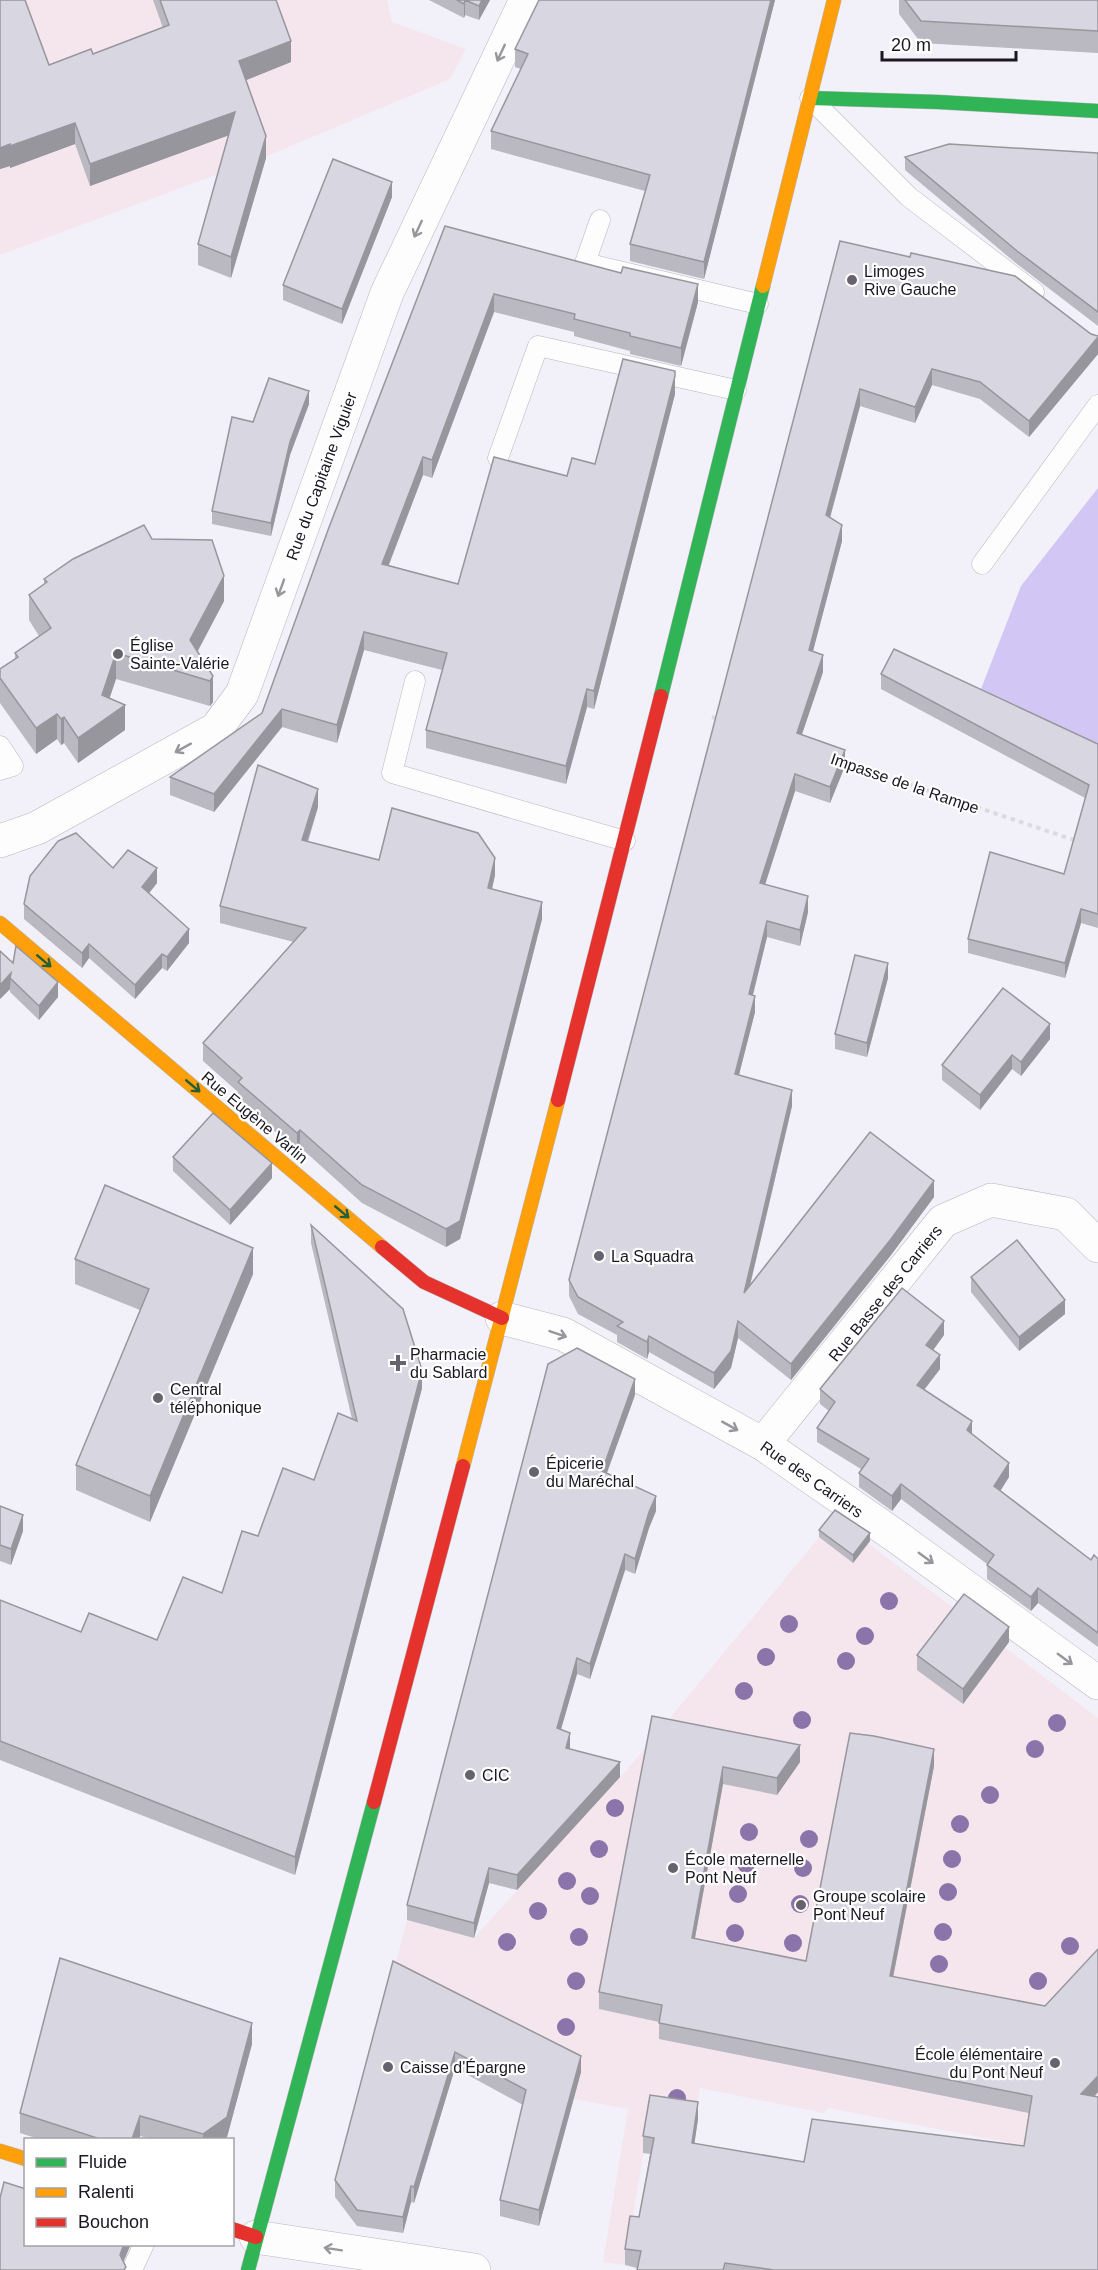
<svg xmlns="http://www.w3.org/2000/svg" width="1098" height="2270" font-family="Helvetica,sans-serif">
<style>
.education{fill:#f5e6ee}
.forest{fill:#d2c6f4}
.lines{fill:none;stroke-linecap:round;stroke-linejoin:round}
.lane-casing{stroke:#b8b6bf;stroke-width:21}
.street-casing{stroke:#b8b6bf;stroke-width:34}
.fast-casing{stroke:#b8b6bf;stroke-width:15}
.slow-casing{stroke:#b8b6bf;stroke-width:15}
.jam-casing{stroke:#b8b6bf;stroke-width:15}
.path{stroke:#dbdbdd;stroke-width:4;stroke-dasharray:4.5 4.5;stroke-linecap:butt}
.lane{stroke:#fdfdfe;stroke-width:20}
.street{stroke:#fdfdfe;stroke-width:33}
.fast{stroke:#30b455;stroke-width:14}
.slow{stroke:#ff9f0a;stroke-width:14}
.jam{stroke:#e5322d;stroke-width:14}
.tree{fill:#8a74a9}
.wall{fill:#bab8c1}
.shaded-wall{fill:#97969d}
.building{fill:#d8d6e0;stroke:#97969d;stroke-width:1.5}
.oneway{stroke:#97969b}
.oneway2{stroke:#245e3a}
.poi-dot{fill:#66636e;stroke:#fff;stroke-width:2}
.labels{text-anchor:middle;stroke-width:4.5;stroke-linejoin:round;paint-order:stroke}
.poi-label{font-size:16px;fill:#1a1723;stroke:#fff;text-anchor:start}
.street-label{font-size:16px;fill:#1a1723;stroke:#fff}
</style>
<rect width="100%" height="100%" fill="#f2f0f8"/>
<g class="education">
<polygon points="0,0 387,0 392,22 466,49 450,79 267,156 0,255"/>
<polygon points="835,1518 1098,1718 1098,2132 1075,2155 828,2108 824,2113 700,2088 695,2118 650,2112 625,2265 603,2262 628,2109 574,2099 580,2072 391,1982 407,1920 474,1938 632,1764"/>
</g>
<polygon class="forest" points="1098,488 1098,749 981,689 1021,586"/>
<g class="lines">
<defs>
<g id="lane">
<polyline points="810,98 909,197 1034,292"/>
<polyline points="600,220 585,263 758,304"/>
<polyline points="498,458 538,346 736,390"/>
<polyline points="982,564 1098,405"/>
<polyline points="415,681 392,773 625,841"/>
<polyline points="0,746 13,766 0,770"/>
<polyline points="132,2270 144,2244"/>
</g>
<g id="street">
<polyline points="0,841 37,828 216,729 242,694 387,293 526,0"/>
<polyline points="502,1318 563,1334 763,1444 897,1537 1098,1683"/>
<polyline points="763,1444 943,1221 991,1200 1066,1214 1098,1246"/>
<polyline points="256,2237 474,2270"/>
</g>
<g id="fast">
<polyline points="810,98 938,102 1098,111"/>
<polyline points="661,696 763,286"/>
<polyline points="248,2270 374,1802"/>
</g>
<g id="slow">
<polyline points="763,286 834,0"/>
<polyline points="0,923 382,1247"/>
<polyline points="463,1466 558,1100"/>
<polyline points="0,2151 26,2159"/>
</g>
<g id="jam">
<polyline points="558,1100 661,696"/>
<polyline points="382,1247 424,1282 502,1318"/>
<polyline points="374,1802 463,1466"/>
<polyline points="232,2229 256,2237"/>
</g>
</defs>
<use href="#lane" class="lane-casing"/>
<use href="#street" class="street-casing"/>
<use href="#fast" class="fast-casing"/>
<use href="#slow" class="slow-casing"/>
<use href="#jam" class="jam-casing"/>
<g class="path">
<polyline points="712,717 720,719"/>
<polyline points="840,761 1077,841"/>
</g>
<use href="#lane" class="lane"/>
<use href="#street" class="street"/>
<use href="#fast" class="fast"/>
<use href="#slow" class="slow"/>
<use href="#jam" class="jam"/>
</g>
<g class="tree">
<circle cx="889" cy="1601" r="9"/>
<circle cx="789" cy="1624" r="9"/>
<circle cx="865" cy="1636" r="9"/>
<circle cx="766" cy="1657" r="9"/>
<circle cx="846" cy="1661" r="9"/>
<circle cx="744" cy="1691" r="9"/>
<circle cx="802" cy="1720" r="9"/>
<circle cx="1057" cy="1723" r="9"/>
<circle cx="1035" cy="1749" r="9"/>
<circle cx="990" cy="1795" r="9"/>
<circle cx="615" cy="1808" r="9"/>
<circle cx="960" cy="1824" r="9"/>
<circle cx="749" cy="1832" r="9"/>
<circle cx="809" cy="1839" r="9"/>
<circle cx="599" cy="1849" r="9"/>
<circle cx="952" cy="1859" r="9"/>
<circle cx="746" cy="1864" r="9"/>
<circle cx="803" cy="1868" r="9"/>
<circle cx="567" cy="1881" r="9"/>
<circle cx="948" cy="1892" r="9"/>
<circle cx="738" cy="1894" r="9"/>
<circle cx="590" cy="1896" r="9"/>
<circle cx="800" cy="1904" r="9"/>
<circle cx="538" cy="1911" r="9"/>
<circle cx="943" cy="1932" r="9"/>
<circle cx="735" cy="1933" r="9"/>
<circle cx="579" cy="1937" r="9"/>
<circle cx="507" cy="1942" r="9"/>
<circle cx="793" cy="1943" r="9"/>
<circle cx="1070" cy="1946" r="9"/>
<circle cx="939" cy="1964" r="9"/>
<circle cx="576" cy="1981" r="9"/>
<circle cx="1038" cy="1981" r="9"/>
<circle cx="566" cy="2027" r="9"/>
<circle cx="677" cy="2098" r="9"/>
</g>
<g class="wall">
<polygon points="0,0 49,65 93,54 163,28 153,0 276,0 291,62 246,80 266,158 231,278 198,265 198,244 229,135 90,186 75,144 10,168 10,166 0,169"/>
<polygon points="429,0 490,0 479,20 465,15 464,18"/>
<polygon points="539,0 775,0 704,279 630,261 630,244 645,191 491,149 491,131 521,69 515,67 515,49"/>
<polygon points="899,0 1098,0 1098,53 921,43 899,14"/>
<polygon points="1098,153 1098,326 1017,264 905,170 905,157"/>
<polygon points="392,197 342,324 283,300 283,285"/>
<polygon points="445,226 698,302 681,366 630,354 630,351 574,336 574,332 494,312 432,478 423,475 389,565 458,584 567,476 595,464 675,371 675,394 594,709 587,707 566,784 426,748 426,730 442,670 364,650 337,743 282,727 214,812 170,795 170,777 262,713"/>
<polygon points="840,241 1098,336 1098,354 1029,437 980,399 932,385 915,423 860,406 830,518 842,541 813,651 823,672 802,734 845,766 830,803 795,791 765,885 808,912 800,946 767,937 753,995 755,1012 739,1075 792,1106 750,1286 934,1197 891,1255 791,1380 738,1338 731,1368 714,1389 649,1352 647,1359 617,1342 617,1335 578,1314 569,1296 569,1280"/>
<polygon points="309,404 290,455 271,536 212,524 212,511 253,422"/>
<polygon points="152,539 224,601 198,651 213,676 213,702 210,706 116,679 109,698 125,730 78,763 64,743 61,745 57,739 36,754 0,703 0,669 15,659 15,653 39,636 29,620 29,595 44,584 44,579"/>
<polygon points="881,674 1098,744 1098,928 1081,923 1065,978 968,953 968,939 1064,874 1085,798 881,689"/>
<polygon points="318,807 308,842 379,860 495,875 492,889 542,919 460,1239 446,1247 362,1203 300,1147 297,1150 238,1100 238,1092 203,1061 203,1043 294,942 220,923 220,906"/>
<polygon points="113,868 157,883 149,893 189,943 167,971 162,968 135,999 89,958 82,968 24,919 24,904"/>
<polygon points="13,963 58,997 39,1020 10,992 10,989 0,999"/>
<polygon points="888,978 867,1057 835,1049 835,1034"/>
<polygon points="1050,1039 1021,1076 1012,1069 980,1110 942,1080 942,1065"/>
<polygon points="173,1157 272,1178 230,1225 173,1171"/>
<polygon points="311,1225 422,1388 295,1875 0,1760 0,1600 81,1632 157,1640 222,1593 258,1536 314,1480 352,1419 311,1243"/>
<polygon points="75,1259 253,1274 150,1522 76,1490 76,1465 140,1310 75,1284"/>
<polygon points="971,1277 1065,1314 1019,1351 971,1292"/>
<polygon points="944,1335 933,1350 940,1369 924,1390 972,1434 1009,1477 1000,1491 1091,1560 1098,1559 1098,1647 1038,1603 1031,1611 987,1579 987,1564 901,1499 892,1511 859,1487 859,1473 861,1469 817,1442 817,1428 829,1411 820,1404 820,1389"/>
<polygon points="635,1395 607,1473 656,1511 649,1528 635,1574 625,1570 590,1679 577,1674 561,1729 570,1749 620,1777 517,1890 489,1883 474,1938 407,1920 407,1905"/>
<polygon points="0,1506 23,1531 11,1565 0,1561"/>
<polygon points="819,1530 870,1541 853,1563 819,1537"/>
<polygon points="1009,1642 963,1704 917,1670 917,1655"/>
<polygon points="652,1716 800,1762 777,1795 723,1784 695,1938 806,1961 934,1766 893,1977 1045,2006 1098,1949 1098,2092 1095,2096 1098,2270 637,2270 637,2268 625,2265 625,2249 639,2217 650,2154 643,2153 643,2136 698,2119 694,2144 804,2162 1024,2146 1029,2113 659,2039 659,2022 599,2009 599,1992"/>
<polygon points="393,1961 581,2072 539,2226 500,2216 500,2200 523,2105 455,2068 414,2203 411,2202 403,2233 357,2226 335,2197 335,2180"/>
<polygon points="252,2044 227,2137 224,2139 151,2139 140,2136 139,2139 39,2139 20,2133 20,2113"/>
</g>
<g class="shaded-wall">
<polygon points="465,0 465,15 464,18 464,4"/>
<polygon points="482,0 490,0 479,20 479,6"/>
<polygon points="771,0 775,0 704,279 704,262"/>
<polygon points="291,41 291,62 239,83 239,61"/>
<polygon points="235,112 235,133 90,186 90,164"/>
<polygon points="75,123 75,144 10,168 10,146"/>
<polygon points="266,136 266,158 231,278 231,257"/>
<polygon points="10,144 10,166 0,169 0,148"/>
<polygon points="392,182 392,197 342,324 342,309"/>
<polygon points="698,284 698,302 681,366 681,348"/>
<polygon points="494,294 494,312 432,478 432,460"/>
<polygon points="1098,337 1098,354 1029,437 1029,421"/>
<polygon points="932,369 932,385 915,423 915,407"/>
<polygon points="675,376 675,394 594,709 594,691"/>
<polygon points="860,389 860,406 826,532 826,515"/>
<polygon points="309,391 309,404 290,455 271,536 271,523 290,442"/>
<polygon points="423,457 423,475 382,582 382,564"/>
<polygon points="842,525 842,541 809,666 809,650"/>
<polygon points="224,576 224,601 190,665 190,640"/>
<polygon points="364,632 364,650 337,743 337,725"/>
<polygon points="116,653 116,679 102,721 102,695"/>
<polygon points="823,655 823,672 797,749 797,733"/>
<polygon points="213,676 213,702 210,706 210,681"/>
<polygon points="587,689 587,707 566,784 566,766"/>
<polygon points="125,705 125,730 78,763 78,738"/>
<polygon points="282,709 282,727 214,812 214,794"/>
<polygon points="57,714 57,739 36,754 36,728"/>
<polygon points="64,717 64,743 61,745 61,719"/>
<polygon points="845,750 845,766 830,803 830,787"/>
<polygon points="795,774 795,791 760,900 760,883"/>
<polygon points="318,789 318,807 302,858 302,840"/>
<polygon points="495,858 495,875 488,906 488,888"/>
<polygon points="157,868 157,883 142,902 142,887"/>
<polygon points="808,896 808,912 800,946 800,930"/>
<polygon points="542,902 542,919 460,1239 446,1247 446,1229"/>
<polygon points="1081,909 1081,923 1065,978 1065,963"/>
<polygon points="767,921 767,937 749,1010 749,994"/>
<polygon points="189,929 189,943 167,971 167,957"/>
<polygon points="89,944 89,958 82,968 82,953"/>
<polygon points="162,954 162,968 135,999 135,985"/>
<polygon points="888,963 888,978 867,1057 867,1043"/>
<polygon points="11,973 10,989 0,999 0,985"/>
<polygon points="58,982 58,997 39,1020 39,1006"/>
<polygon points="755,996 755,1012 735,1090 735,1074"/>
<polygon points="1050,1024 1050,1039 1021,1076 1021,1062"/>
<polygon points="1012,1055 1012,1069 980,1110 980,1095"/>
<polygon points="792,1090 792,1106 744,1310 744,1293"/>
<polygon points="300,1130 300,1147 297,1150 297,1133"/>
<polygon points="272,1163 272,1178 230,1225 230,1210"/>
<polygon points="934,1181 934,1197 891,1255 791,1380 791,1364"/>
<polygon points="253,1248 253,1274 150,1522 150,1496"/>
<polygon points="1065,1300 1065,1314 1019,1351 1019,1337"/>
<polygon points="738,1321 738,1338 731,1368 714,1389 714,1373"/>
<polygon points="944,1321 944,1335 926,1360 926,1345"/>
<polygon points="649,1336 649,1352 647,1359 647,1342"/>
<polygon points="940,1355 940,1369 917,1399 917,1385"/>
<polygon points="422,1370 422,1388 295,1875 295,1857"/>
<polygon points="635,1379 635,1395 602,1486 602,1471"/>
<polygon points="972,1421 972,1436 967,1430"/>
<polygon points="1009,1463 1009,1477 994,1501 994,1486"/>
<polygon points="901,1484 901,1499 892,1511 892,1496"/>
<polygon points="656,1496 656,1511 649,1528 635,1574 635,1559 649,1512"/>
<polygon points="23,1515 23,1531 11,1565 11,1549"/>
<polygon points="870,1533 870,1541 853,1563 853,1555"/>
<polygon points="625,1554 625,1570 590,1679 590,1664"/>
<polygon points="1038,1588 1038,1603 1031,1611 1031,1597"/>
<polygon points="1009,1627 1009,1642 963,1704 963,1689"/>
<polygon points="577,1658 577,1674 557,1743 557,1728"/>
<polygon points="570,1733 570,1748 566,1748"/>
<polygon points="800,1745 800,1762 777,1795 777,1778"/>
<polygon points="934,1749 934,1766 890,1993 890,1976"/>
<polygon points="620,1762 620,1777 517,1890 517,1875"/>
<polygon points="723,1767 723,1784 692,1954 692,1938"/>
<polygon points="489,1868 489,1883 474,1938 474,1923"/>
<polygon points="252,2023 252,2044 227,2137 224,2139 203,2139 203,2134"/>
<polygon points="455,2052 455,2068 414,2203 414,2187"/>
<polygon points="581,2056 581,2072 539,2226 539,2210"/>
<polygon points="1098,2076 1098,2092 1081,2111 1081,2094"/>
<polygon points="698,2102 698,2119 692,2160 692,2143"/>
<polygon points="140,2116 140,2136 139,2139 132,2139"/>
<polygon points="411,2186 411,2202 403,2233 403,2217"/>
<polygon points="124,2244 131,2244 120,2270 120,2255"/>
</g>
<g class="building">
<polygon points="0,0 25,0 49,65 91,49 93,54 169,25 160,0 276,0 291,41 239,61 266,136 231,257 198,244 235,112 90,164 75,123 10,146 10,144 0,148"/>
<polygon points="457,0 482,0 479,6 465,0 464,4"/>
<polygon points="539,0 771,0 704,262 630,244 650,175 491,131 528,54 515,49"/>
<polygon points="905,0 1098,0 1098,31 921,21"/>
<polygon points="949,144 1098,153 1098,312 1017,251 905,157"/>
<polygon points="333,159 392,182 342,309 283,285"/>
<polygon points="445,226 621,273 623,267 698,284 681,348 630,336 630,333 574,319 575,314 494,294 432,460 423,457 382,564 458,584 494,457 567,476 572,458 595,464 623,359 675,371 675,376 594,691 587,689 566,766 426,730 447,653 364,632 337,725 282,709 214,794 170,777 262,713 328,530"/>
<polygon points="840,241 910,257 911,253 1015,276 1091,334 1098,336 1098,337 1029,421 980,382 932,369 915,407 860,389 826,515 842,525 809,650 823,655 797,733 845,750 830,787 795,774 760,883 808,896 800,930 767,921 749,994 755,996 735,1074 792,1090 744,1293 870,1132 934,1181 891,1239 791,1364 738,1321 731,1351 714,1373 649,1336 647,1342 617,1326 623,1322 578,1297 569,1280"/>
<polygon points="269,378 309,391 290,442 271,523 212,511 232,417 253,422"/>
<polygon points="144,525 152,539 212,540 224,576 190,640 213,676 210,681 116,653 102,695 125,705 78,738 64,717 61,719 57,714 36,728 0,678 0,669 18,657 15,653 51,628 29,595 47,582 44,579 73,559"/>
<polygon points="894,649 1098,744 1098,914 1081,909 1065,963 968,939 990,852 1064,874 1089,785 881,674"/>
<polygon points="258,765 318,789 302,840 379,860 392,808 478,833 495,858 488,888 542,902 460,1221 446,1229 362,1185 300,1130 297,1133 238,1082 242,1078 203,1043 306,928 220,906"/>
<polygon points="76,833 113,868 128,850 157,868 142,887 189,929 167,957 162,954 135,985 89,944 82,953 24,904 30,876 58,841"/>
<polygon points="16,946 58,982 39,1006 10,978 11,973 0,985 0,951 13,963"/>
<polygon points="855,955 888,963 867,1043 835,1034"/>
<polygon points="1003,988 1050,1024 1021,1062 1012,1055 980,1095 942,1065"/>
<polygon points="213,1113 272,1163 230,1210 173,1157"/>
<polygon points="105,1185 253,1248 150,1496 76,1465 149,1289 75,1259"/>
<polygon points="311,1225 403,1309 422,1370 295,1857 0,1741 0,1600 81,1632 89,1613 157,1640 183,1577 222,1593 242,1531 258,1536 283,1468 314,1480 338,1413 357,1421"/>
<polygon points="1017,1240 1065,1300 1019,1337 971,1277"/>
<polygon points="902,1288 944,1321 926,1345 940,1355 917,1385 972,1421 967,1430 1009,1463 994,1486 1091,1560 1094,1555 1098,1559 1098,1633 1038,1588 1031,1597 987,1565 994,1555 901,1484 892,1496 859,1473 869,1459 817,1428 835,1402 820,1389"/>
<polygon points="577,1348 635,1379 602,1471 656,1496 649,1512 635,1559 625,1554 590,1664 577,1658 557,1728 570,1733 566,1748 620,1762 517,1875 489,1868 474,1923 407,1905 548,1364"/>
<polygon points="0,1506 23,1515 11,1549 0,1545"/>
<polygon points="835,1510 870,1533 853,1555 819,1530"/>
<polygon points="964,1594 1009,1627 963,1689 917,1655"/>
<polygon points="652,1716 800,1745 777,1778 723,1767 692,1938 806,1961 850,1733 874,1736 934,1749 890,1976 1045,2006 1098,1949 1098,2076 1081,2094 1098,2097 1098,2270 774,2270 725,2263 723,2270 637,2270 641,2251 625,2249 630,2216 639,2217 654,2138 643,2136 650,2095 698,2102 692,2143 804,2162 812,2119 1024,2146 1032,2096 659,2023 662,2005 599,1992"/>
<polygon points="60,1958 252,2023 227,2117 203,2134 140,2116 132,2139 100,2139 20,2113"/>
<polygon points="393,1961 581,2056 539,2210 500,2200 526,2090 455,2052 414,2187 411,2186 403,2217 357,2210 335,2180"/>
<polygon points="4,2182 26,2189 26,2244 124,2244 120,2255 126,2267 124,2270 0,2270 0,2198"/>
</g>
<defs><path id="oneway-shaft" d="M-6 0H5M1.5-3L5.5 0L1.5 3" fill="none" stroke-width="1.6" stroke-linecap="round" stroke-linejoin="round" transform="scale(1.5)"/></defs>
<g class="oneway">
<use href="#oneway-shaft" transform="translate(501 53) rotate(115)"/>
<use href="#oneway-shaft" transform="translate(418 229) rotate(115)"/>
<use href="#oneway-shaft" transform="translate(281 588) rotate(110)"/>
<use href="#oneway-shaft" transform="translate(183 748) rotate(151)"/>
<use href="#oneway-shaft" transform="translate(558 1334) rotate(19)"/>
<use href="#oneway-shaft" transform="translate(730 1426) rotate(29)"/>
<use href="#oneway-shaft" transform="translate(926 1558) rotate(36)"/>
<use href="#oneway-shaft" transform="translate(1065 1659) rotate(36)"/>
<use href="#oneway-shaft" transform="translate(333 2249) rotate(-171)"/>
</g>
<g class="oneway2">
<use href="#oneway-shaft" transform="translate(44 961) rotate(40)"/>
<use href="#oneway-shaft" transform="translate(193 1086) rotate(40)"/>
<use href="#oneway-shaft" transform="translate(342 1212) rotate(40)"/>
</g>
<g class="poi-dot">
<circle cx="852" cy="280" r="6"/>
<circle cx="118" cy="654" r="6"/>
<circle cx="599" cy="1256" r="6"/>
<path d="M395 1354h6v6h6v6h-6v6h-6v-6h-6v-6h6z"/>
<circle cx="158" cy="1398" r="6"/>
<circle cx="534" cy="1472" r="6"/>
<circle cx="470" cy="1775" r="6"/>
<circle cx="673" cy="1868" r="6"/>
<circle cx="801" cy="1905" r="6"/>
<circle cx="1055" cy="2063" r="6"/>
<circle cx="388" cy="2067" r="6"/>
</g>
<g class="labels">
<g class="poi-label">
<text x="864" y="277">Limoges<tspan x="864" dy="18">Rive Gauche</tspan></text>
<text x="130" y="651">Église<tspan x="130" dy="18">Sainte-Valérie</tspan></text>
<text x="611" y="1262">La Squadra</text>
<text x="410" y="1360">Pharmacie<tspan x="410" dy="18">du Sablard</tspan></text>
<text x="170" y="1395">Central<tspan x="170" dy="18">téléphonique</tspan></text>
<text x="546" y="1469">Épicerie<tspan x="546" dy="18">du Maréchal</tspan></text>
<text x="482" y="1781">CIC</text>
<text x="685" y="1865">École maternelle<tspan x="685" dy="18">Pont Neuf</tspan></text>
<text x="813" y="1902">Groupe scolaire<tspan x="813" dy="18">Pont Neuf</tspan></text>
<text x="1043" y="2060" text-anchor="end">École élémentaire<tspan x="1043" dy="18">du Pont Neuf</tspan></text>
<text x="400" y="2073">Caisse d'Épargne</text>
</g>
<g class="street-label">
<text transform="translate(321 476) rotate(-70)" y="6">Rue du Capitaine Viguier</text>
<text transform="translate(905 783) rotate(19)" y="6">Impasse de la Rampe</text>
<text transform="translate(255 1117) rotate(40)" y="6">Rue Eugène Varlin</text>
<text transform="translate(885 1293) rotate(-51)" y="6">Rue Basse des Carriers</text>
<text transform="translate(812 1479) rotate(35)" y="6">Rue des Carriers</text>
</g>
</g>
<rect x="24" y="2138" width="210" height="108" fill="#ffffff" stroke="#a3a2a7" stroke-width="1.5"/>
<rect x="36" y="2158" width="30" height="9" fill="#30b455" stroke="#a3a2a7" stroke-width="1.5"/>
<text x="78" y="2168" font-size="18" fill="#1a1723">Fluide</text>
<rect x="36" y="2188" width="30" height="9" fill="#ff9f0a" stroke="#a3a2a7" stroke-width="1.5"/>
<text x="78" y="2198" font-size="18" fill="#1a1723">Ralenti</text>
<rect x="36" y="2218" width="30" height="9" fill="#e5322d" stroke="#a3a2a7" stroke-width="1.5"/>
<text x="78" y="2228" font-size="18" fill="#1a1723">Bouchon</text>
<path d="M882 51v9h134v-9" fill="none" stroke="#1a1723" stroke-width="3"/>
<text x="891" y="51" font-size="18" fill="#1a1723" stroke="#ffffff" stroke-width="4.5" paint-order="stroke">20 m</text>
</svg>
